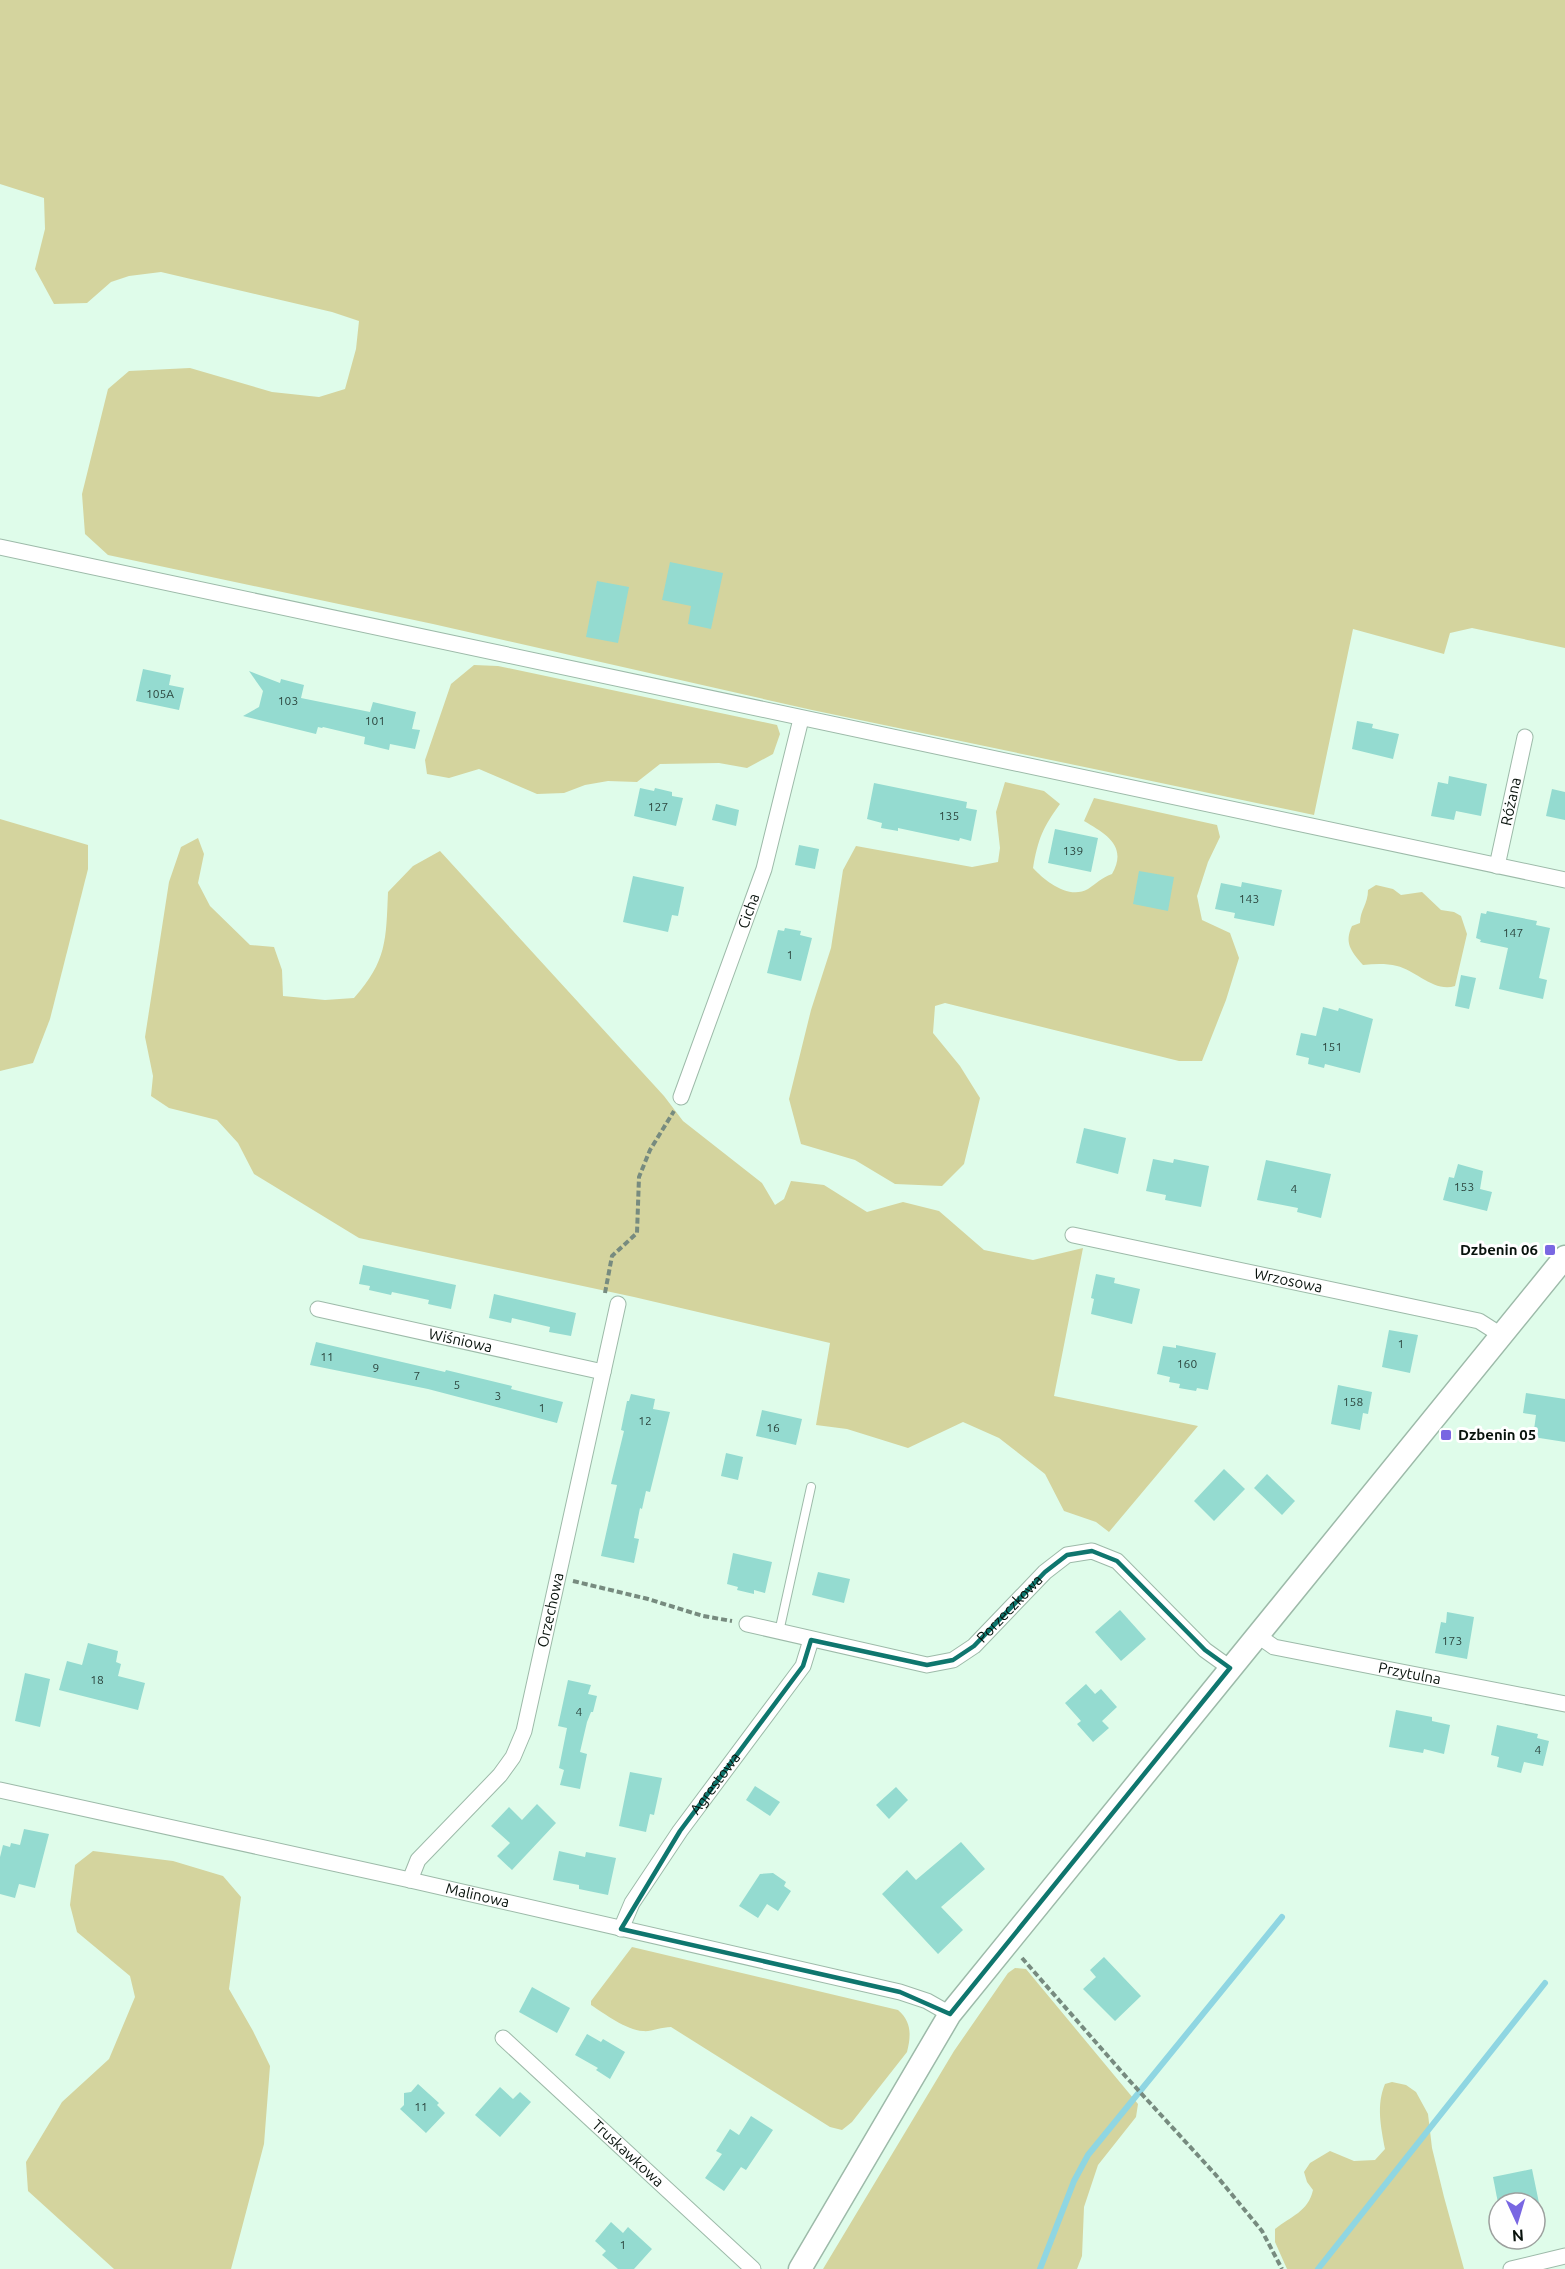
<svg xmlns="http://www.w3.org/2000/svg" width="1565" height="2269" font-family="Ubuntu,sans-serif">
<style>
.green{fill:#d4d49e}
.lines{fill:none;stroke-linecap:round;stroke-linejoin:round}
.stream{stroke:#8fd6e2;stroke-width:6}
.building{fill:#94dbd0}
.lane-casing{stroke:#9dbaa9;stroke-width:10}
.street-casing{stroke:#9dbaa9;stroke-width:17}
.secondary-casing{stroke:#9dbaa9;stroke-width:25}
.path{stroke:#778b7f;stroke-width:4;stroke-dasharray:6 3;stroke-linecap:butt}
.lane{stroke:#fff;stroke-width:8}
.street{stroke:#fff;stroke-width:15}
.secondary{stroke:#fff;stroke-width:22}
.marked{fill:none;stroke:#0f766e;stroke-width:4.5;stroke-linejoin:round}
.poi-dot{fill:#7967e2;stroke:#fff;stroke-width:2}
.labels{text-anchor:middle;stroke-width:6;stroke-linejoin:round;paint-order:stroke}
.number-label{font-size:12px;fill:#2b443d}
.street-label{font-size:15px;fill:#08120c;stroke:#fff}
.poi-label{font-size:15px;font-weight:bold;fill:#08120c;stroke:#fff;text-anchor:end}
</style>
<rect width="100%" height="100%" fill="#dffcea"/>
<g class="green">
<polygon points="0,0 1565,0 1565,648 1472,628 1450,633 1444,654 1353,629 1314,815 812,710 433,624 108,555 85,534 82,494 108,389 129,371 190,368 272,392 319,397 345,389 356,349 359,321 332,312 161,272 129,276 111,282 87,303 54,304 35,269 45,229 44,198 0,184"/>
<polygon points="474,665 498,666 777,725 780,734 773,754 747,768 719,763 660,764 637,782 608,781 585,785 564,793 537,794 479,769 449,778 427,774 425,760 451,684"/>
<path d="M1005,782L1044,791L1060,804C1043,827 1038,839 1033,868C1045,881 1069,900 1088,889C1097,883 1101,878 1112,874C1128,846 1106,834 1084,821L1094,798L1217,825L1220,837L1208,862L1197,896L1202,920L1230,933L1239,958L1226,1000L1202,1061H1179L945,1003L935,1006L933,1033L960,1066L980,1098L964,1164L942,1186L895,1184L855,1160L801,1144L789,1099L811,1010L831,948L843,870L856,846L972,867L998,862L1000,848L996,812Z"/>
<polygon points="0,819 88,845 88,869 50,1019 33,1063 0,1071"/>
<path d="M198,838L204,854L198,883L210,906L250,945L274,947L282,970L283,996L325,1000L354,998C387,961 386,940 388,892L413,866L440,851L664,1096L683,1121L762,1183L775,1205L784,1199L791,1181L824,1185L867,1212L903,1202L939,1211L984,1250L1033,1260L1083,1248L1054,1396L1198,1426L1109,1532L1096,1522L1064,1511L1045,1474L999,1438L963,1422L908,1448L847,1429L816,1425L830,1343L634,1297L359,1238L254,1174L238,1143L217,1120L169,1108L151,1096L153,1076L145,1037L169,882L181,847Z"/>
<path d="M1376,885L1393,889L1401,895L1422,892L1441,910L1454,912L1461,916L1467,934L1455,986C1435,993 1415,970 1397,966C1385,963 1374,964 1363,965C1351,951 1344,943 1352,926L1360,923C1360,910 1368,904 1368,890Z"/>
<polygon points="93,1851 173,1861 223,1876 241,1897 229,1989 253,2031 270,2066 264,2144 231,2269 114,2269 28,2191 26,2162 62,2102 109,2059 135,1997 130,1976 77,1932 70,1905 75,1865"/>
<path d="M632,1947L898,2010C912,2022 911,2036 907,2052L852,2122L842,2130L830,2127L671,2027C661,2027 651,2032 643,2031C626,2030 605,2014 591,2005V2001Z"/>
<polygon points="1015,1968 1026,1969 1138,2104 1136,2117 1098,2165 1084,2207 1082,2256 1077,2269 823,2269 954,2051 1008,1973"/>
<path d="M1392,2082L1406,2085L1416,2092L1428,2114L1432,2148L1444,2197L1464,2269H1287L1275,2242V2229C1291,2216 1308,2212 1313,2190L1307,2182L1304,2172L1310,2163L1330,2151L1354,2161L1375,2160L1385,2149C1381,2127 1376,2105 1385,2084Z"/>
</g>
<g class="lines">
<g class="stream">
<polyline points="1040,2269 1074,2181 1088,2155 1282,1917"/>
<polyline points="1318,2269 1545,1983"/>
</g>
</g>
<g class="building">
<polygon points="670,562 723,573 711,629 688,624 691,606 662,600"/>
<polygon points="597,581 629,587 618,643 586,637"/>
<polygon points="143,669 171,675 169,685 184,688 179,710 136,701"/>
<polygon points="249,671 280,683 281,679 304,685 301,698 370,712 373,702 416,712 412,729 420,730 415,749 390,744 389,750 364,744 365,737 323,727 322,728 318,727 316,734 243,716 259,707 263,691"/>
<polygon points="1357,721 1373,724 1372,728 1399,734 1393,759 1352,749"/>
<polygon points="1449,776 1487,784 1481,816 1456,811 1454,820 1431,816 1438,782 1448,784"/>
<polygon points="874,783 967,802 966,808 977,810 971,841 960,838 959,841 898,828 898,831 881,828 882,823 867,819"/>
<polygon points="640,788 654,791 655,788 672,792 672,796 683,798 676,826 634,816"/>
<polygon points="1552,789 1565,792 1565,820 1546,816"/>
<polygon points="716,804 739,810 736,826 712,820"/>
<polygon points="1055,829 1098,838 1091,872 1048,863"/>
<polygon points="799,845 819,849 815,869 795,865"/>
<polygon points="1139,871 1174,877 1168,911 1133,904"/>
<polygon points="633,876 684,887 678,916 672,915 668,932 623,922"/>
<polygon points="1242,882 1282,890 1274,926 1234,918 1235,913 1215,909 1221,883 1241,887"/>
<polygon points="1487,911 1537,921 1536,925 1550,928 1539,978 1547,980 1543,999 1499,989 1508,948 1480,942 1481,940 1476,938 1481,913 1486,914"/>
<polygon points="785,928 801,931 800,935 812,938 801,981 767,973 778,930 784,931"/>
<polygon points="1461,975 1476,978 1469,1009 1455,1006"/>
<polygon points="1323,1007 1338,1011 1339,1008 1373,1019 1360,1073 1325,1064 1324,1068 1308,1064 1309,1058 1296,1055 1301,1033 1316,1036"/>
<polygon points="1084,1128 1126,1138 1118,1174 1076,1163"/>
<polygon points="1153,1159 1173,1163 1174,1159 1209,1166 1201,1207 1165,1200 1166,1195 1146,1191"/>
<polygon points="1266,1160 1331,1174 1321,1218 1297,1212 1298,1208 1257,1200"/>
<polygon points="1458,1164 1483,1171 1480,1189 1492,1192 1487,1211 1443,1200 1449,1177 1454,1178"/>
<polygon points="363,1265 456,1285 451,1309 428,1304 429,1300 392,1292 391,1295 369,1290 370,1286 359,1284"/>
<polygon points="1096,1274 1115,1278 1114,1283 1140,1289 1132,1324 1091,1314 1094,1299 1091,1298"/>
<polygon points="494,1294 576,1313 571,1336 549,1332 550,1327 512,1318 511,1323 489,1318"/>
<polygon points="1389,1330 1418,1335 1410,1373 1382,1367"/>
<polygon points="316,1342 445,1372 446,1370 512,1386 511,1389 563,1402 557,1423 428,1389 310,1365"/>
<polygon points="1176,1345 1216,1353 1208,1390 1197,1388 1196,1391 1179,1388 1180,1384 1169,1382 1170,1377 1157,1374 1163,1346 1176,1348"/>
<polygon points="1338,1385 1372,1392 1368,1414 1363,1413 1360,1430 1331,1424"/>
<polygon points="1526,1393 1565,1399 1565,1442 1533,1437 1536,1415 1523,1413"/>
<polygon points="631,1394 655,1399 653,1409 670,1412 650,1492 646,1491 642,1509 640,1508 634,1538 639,1539 634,1563 601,1556 617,1485 611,1484 624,1431 621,1430 627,1401 629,1401"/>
<polygon points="762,1410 802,1419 796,1445 756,1436"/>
<polygon points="726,1453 743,1457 738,1480 721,1476"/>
<polygon points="1224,1469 1245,1489 1214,1521 1194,1501"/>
<polygon points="1267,1474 1295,1501 1282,1515 1254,1488"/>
<polygon points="733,1553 772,1562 765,1593 754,1590 754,1594 737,1590 738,1587 727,1584"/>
<polygon points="818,1572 850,1579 844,1603 812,1595"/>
<polygon points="1120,1610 1146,1639 1121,1661 1095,1632"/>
<polygon points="1447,1612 1474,1617 1467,1659 1435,1653 1441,1622 1446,1623"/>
<polygon points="88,1643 118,1651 116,1662 121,1664 118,1676 145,1683 138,1710 59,1690 67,1661 82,1665"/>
<polygon points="25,1673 50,1679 40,1727 15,1721"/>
<polygon points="568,1680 591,1685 588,1694 597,1696 593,1712 591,1712 587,1722 580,1752 587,1754 580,1789 560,1785 564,1770 559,1768 567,1728 558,1726"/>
<polygon points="1086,1684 1095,1694 1101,1689 1117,1707 1102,1721 1109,1728 1093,1742 1077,1724 1081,1721 1065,1703"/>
<polygon points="1396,1710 1432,1717 1432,1721 1450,1725 1444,1754 1424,1749 1423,1753 1389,1747"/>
<polygon points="1497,1725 1538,1734 1537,1738 1549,1741 1543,1766 1524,1762 1521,1773 1497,1767 1499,1757 1491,1755"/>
<polygon points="630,1772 662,1778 654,1815 650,1814 646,1832 619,1826"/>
<polygon points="755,1786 780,1802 770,1816 746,1800"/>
<polygon points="896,1787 908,1800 889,1819 876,1805"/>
<polygon points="537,1804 556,1823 512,1870 497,1856 510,1843 491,1826 509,1807 522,1820"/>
<polygon points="24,1829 49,1834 35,1888 19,1884 15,1898 0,1894 0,1857 3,1845 10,1847 11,1843 20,1845"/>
<polygon points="961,1842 985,1869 941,1907 963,1930 938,1954 882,1894 907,1870 916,1880"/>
<polygon points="559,1851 585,1857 586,1852 616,1858 608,1895 579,1889 579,1885 553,1880"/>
<polygon points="773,1873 786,1882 784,1886 791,1891 778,1911 767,1904 758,1918 739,1906 760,1874"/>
<polygon points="1104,1957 1141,1996 1115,2021 1083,1989 1096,1977 1090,1970"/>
<polygon points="532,1987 570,2008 557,2033 519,2012"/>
<polygon points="587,2034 601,2042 603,2039 625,2052 610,2079 596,2070 598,2068 575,2055"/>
<polygon points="418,2084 439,2103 437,2105 445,2113 426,2133 400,2109 404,2105 404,2093 411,2092"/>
<polygon points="500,2087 513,2099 520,2092 531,2102 500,2137 475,2115"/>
<polygon points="751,2116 773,2130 746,2170 741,2167 724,2191 705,2178 722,2154 716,2151 730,2129 739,2135"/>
<polygon points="1532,2169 1539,2203 1498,2203 1493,2177"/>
<polygon points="611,2222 623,2233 628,2227 652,2249 634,2269 618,2269 602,2255 606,2251 595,2241"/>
</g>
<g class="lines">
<defs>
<polyline id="lane" points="779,1632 811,1487"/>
<g id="street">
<polyline points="0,547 1565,880"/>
<path id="s1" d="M1497,866L1525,737"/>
<path id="s2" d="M681,1097L764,869L801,719"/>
<path id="s3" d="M1073,1235L1479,1321L1501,1335"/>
<path id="s4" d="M318,1309L603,1372"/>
<path id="s5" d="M747,1624L927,1665L953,1660L974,1646L1045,1572L1067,1555L1092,1551L1117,1561L1205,1650L1230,1668"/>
<path id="s6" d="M1257,1635L1274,1647L1565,1704"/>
<path id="s7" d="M0,1790L410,1880L900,1992L927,2001L950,2014"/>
<path id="s8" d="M410,1880L418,1860L500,1775L513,1757L524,1731L618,1304"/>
<path id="s9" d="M621,1929L632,1903L680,1831L803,1666L811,1640"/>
<path id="s10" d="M503,2038L753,2269"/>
<polyline points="1511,2269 1565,2256"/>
</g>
<polyline id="secondary" points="800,2269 950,2014 1565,1257"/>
</defs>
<use href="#lane" class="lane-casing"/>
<use href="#street" class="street-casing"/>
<use href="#secondary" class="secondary-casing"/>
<g class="path">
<polyline points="605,1293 612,1256 637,1233 639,1177 650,1150 674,1111"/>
<polyline points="573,1581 648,1599 703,1616 732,1621"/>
<polyline points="1022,1958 1128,2079 1215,2174 1262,2231 1282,2269"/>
</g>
<use href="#lane" class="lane"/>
<use href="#street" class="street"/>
<use href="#secondary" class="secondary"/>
</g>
<path class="marked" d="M1092,1551L1117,1561L1205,1650L1230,1668L950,2014L900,1992L621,1929L680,1831L803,1666L811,1640L927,1665L953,1660L974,1646L1045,1572L1067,1555Z"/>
<g class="poi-dot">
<rect x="1544" y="1244" width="12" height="12" rx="3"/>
<rect x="1440" y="1429" width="12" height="12" rx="3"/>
</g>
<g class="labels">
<g class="number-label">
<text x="160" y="698">105A</text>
<text x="288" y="705">103</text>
<text x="375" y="725">101</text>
<text x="658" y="811">127</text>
<text x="949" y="820">135</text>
<text x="1073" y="855">139</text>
<text x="1249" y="903">143</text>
<text x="1513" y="937">147</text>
<text x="790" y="959">1</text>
<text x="1332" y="1051">151</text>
<text x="1464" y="1191">153</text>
<text x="1294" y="1193">4</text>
<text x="1401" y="1348">1</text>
<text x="327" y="1361">11</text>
<text x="1187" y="1368">160</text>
<text x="376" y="1372">9</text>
<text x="417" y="1380">7</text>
<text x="457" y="1389">5</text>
<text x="498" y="1400">3</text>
<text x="1353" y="1406">158</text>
<text x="542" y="1412">1</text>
<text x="645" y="1425">12</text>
<text x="773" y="1432">16</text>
<text x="1452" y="1645">173</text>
<text x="97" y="1684">18</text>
<text x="579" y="1716">4</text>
<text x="1538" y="1754">4</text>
<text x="421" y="2111">11</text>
<text x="623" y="2249">1</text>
</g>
<g class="street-label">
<text dy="5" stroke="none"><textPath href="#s1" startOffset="66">Różana</textPath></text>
<text dy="5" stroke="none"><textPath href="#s2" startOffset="198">Cicha</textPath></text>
<text dy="5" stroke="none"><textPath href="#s3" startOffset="220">Wrzosowa</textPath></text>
<text dy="5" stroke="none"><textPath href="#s4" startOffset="146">Wiśniowa</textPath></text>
<text dy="5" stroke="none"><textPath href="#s5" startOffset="288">Porzeczkowa</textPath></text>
<text dy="5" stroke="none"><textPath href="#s8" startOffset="314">Orzechowa</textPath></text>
<text dy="5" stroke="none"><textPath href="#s6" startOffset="159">Przytulna</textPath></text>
<text dy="5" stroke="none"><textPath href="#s9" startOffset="174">Agrestowa</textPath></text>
<text dy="5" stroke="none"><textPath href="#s7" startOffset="489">Malinowa</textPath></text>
<text dy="5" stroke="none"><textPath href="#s10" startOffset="170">Truskawkowa</textPath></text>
</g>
<g class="poi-label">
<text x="1538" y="1255">Dzbenin 06</text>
<text x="1458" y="1440" text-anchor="start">Dzbenin 05</text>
</g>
</g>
<g transform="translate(1517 2221) rotate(176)"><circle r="28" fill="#ffffff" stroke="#9ca09e" stroke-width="1.5"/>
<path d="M0-4.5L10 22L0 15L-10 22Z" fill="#7967e2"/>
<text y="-9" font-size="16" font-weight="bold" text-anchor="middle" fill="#08120c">N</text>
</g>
</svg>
